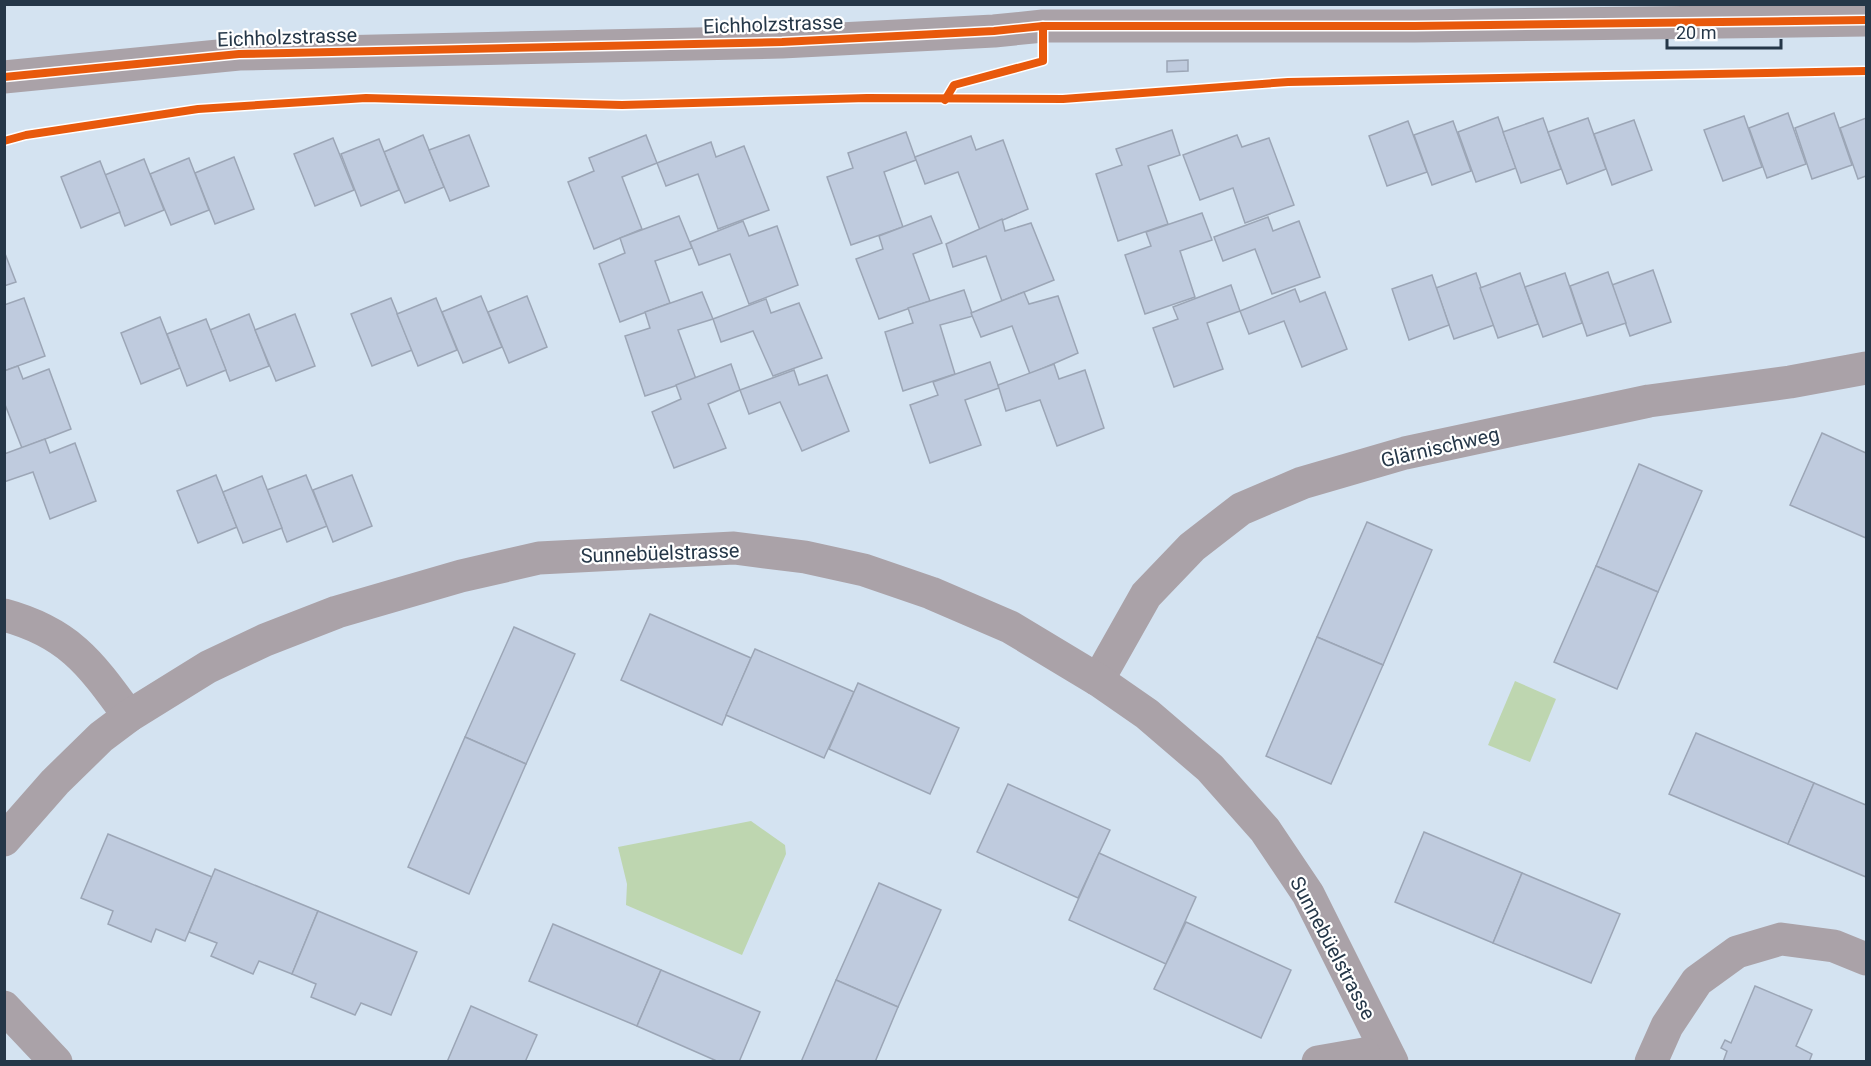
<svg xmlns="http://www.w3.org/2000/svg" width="1871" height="1066" font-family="Roboto,sans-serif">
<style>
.green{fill:#bed6b0}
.building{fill:#bfcbde;stroke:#9ca6b6;stroke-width:1.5}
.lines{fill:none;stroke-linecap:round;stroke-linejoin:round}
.minor{stroke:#aaa2a8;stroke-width:33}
.cycleway-casing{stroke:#fff;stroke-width:11}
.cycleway{stroke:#e8590c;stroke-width:8}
.labels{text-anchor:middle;stroke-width:4.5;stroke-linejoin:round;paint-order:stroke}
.street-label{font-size:20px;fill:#253748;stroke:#fff}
</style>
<rect width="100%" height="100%" fill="#d4e3f1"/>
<g class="green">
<polygon points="1515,681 1556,699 1530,762 1488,745"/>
<polygon points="751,821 785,845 786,854 742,955 626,905 627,884 618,847"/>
</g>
<g class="building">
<polygon points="1188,60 1188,71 1167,72 1167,61"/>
<polygon points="1788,113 1806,164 1767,178 1749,128"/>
<polygon points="1834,113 1852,165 1812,179 1795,128"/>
<polygon points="1744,116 1762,167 1723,181 1704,130"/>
<polygon points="1498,117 1516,168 1476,182 1458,132"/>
<polygon points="1543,118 1561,169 1521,183 1503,132"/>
<polygon points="1588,118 1606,169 1567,184 1548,132"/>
<polygon points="1866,118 1866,176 1858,179 1840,128"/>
<polygon points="1634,120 1652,170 1612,185 1594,134"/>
<polygon points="1408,121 1427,172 1387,186 1369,136"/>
<polygon points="1453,121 1471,171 1432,185 1414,135"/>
<polygon points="1172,130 1180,155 1148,166 1168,224 1118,241 1096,174 1122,165 1116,149"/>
<polygon points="906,132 916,160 884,172 903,227 851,245 827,177 853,168 848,153"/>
<polygon points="423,135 444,187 405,203 384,152"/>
<polygon points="469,135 489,186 450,201 429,150"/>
<polygon points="646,135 657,163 622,177 642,229 594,249 568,182 594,171 589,158"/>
<polygon points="1237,135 1242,147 1269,138 1294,205 1245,223 1233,188 1200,200 1183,155"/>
<polygon points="971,136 976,150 1003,140 1028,209 980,230 958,172 925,184 915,157"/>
<polygon points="333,138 354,190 315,206 294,154"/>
<polygon points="379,139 399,190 361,206 341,154"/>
<polygon points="711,142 716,157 744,146 769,210 718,229 698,174 666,186 657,163"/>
<polygon points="234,157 254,209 215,224 195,173"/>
<polygon points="189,158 209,210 171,225 150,174"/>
<polygon points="144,159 164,210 125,226 105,175"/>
<polygon points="100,161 120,212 81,228 61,177"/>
<polygon points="1202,213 1212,240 1180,251 1195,297 1145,314 1125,255 1151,246 1146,232"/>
<polygon points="679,216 692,248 655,261 670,303 620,322 599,264 625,253 620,238"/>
<polygon points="931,216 942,243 913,254 930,301 879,319 856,259 883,249 879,236"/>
<polygon points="1268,217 1273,231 1299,221 1320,277 1272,294 1255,249 1223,261 1214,237"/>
<polygon points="1002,219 1005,231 1031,223 1054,280 1002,301 986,256 953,267 946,244"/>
<polygon points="743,221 749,236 777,226 798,285 749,304 730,254 699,265 690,242"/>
<polygon points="4,251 16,282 4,286"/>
<polygon points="1653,270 1671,322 1630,336 1612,285"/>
<polygon points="1608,272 1626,323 1587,336 1570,286"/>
<polygon points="1476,273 1494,325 1454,339 1436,288"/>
<polygon points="1520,273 1538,324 1498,338 1480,288"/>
<polygon points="1565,273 1582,323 1543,337 1525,287"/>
<polygon points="1432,275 1449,325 1409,340 1392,289"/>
<polygon points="1231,285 1240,311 1207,323 1223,369 1174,387 1153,328 1178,319 1173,307"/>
<polygon points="1295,289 1300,302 1325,292 1347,349 1302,367 1284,321 1249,334 1240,311"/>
<polygon points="964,290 973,316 940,325 955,374 903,391 885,332 913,323 908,308"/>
<polygon points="702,292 713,319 678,330 696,379 645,396 625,336 650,328 645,312"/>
<polygon points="1024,292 1029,304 1058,296 1078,353 1030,374 1012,326 981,337 971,313"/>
<polygon points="481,296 502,347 463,363 442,312"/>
<polygon points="527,296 547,347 509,363 488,312"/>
<polygon points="24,298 45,356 4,371 4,305"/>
<polygon points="391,298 412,350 372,366 351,314"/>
<polygon points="436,298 457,350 418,366 397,314"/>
<polygon points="766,299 771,313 799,303 822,358 773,376 753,331 721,342 713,319"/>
<polygon points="249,314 269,366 230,381 210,330"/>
<polygon points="295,314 315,366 276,381 255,330"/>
<polygon points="160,317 180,368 141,384 121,333"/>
<polygon points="206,319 226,370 187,386 167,334"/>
<polygon points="990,362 999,388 965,400 981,445 930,463 910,405 938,395 933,382"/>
<polygon points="731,364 740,390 708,404 726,448 674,468 652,412 681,399 676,385"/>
<polygon points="1054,364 1059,379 1085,370 1104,428 1057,446 1040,400 1006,411 998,385"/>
<polygon points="18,366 23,379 49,369 71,429 22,448 4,402 4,371"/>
<polygon points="794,370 799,385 827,375 849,431 802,451 780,402 749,414 740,390"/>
<polygon points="1822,433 1866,453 1866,538 1790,505"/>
<polygon points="45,439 50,453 75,443 96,501 50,519 33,472 4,482 4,454"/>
<polygon points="1639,464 1702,491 1658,592 1596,566"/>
<polygon points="216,475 237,527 198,543 177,491"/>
<polygon points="306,475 327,526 287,542 267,490"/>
<polygon points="352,475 372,526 333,542 313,490"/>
<polygon points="262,476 282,528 243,543 223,492"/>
<polygon points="1367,522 1432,550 1383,665 1317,637"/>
<polygon points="1596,566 1658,592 1617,689 1554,662"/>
<polygon points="650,614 751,658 722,725 621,680"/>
<polygon points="514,627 575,654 526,764 465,737"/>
<polygon points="1317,637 1383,665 1331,784 1266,756"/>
<polygon points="755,649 854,692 824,758 726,715"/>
<polygon points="858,683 959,728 930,794 829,749"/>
<polygon points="1696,733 1814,783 1788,844 1669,794"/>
<polygon points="465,737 526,764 469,894 408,867"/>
<polygon points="1814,783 1866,805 1866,877 1788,844"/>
<polygon points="1008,784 1110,830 1078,898 977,852"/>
<polygon points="1424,832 1522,873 1493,943 1395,902"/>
<polygon points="108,834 212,877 185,941 156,929 151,942 108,924 113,911 81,898"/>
<polygon points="1099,853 1196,897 1166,964 1069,920"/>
<polygon points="215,869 318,911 292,974 259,961 253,974 211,956 217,943 189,932"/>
<polygon points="1522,873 1620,914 1591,983 1493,943"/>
<polygon points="879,883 941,910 898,1007 836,980"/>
<polygon points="318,911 417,952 391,1015 361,1003 355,1015 311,997 316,984 292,974"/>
<polygon points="1186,922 1291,970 1261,1038 1154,989"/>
<polygon points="553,924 661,970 637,1026 529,981"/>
<polygon points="661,970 760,1012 739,1062 719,1062 637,1026"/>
<polygon points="836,980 898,1007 875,1062 801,1062"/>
<polygon points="1755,986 1812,1010 1796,1046 1812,1054 1809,1062 1723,1062 1727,1051 1721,1048 1725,1040 1731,1043"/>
<polygon points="471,1006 537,1035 525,1062 447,1062"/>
</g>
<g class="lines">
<g class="minor">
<polyline points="4,77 239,54 782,42 994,31 1043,26 1415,26 1866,20"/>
<path d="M4,615C70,633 91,664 129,716"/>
<polyline points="1098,680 1146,595 1192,547 1241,509 1302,483 1405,453 1649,401 1790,382 1866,368"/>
<polyline points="4,840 55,782 101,737 129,716 208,667 265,640 337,612 461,576 539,558 734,548 805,557 864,570 931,593 1010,627 1098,680 1147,714 1210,768 1265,830 1308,894 1392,1062"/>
<polyline points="4,1007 56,1062"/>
<polyline points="1318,1062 1364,1054"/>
<polyline points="1651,1062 1667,1026 1697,981 1737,952 1781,939 1834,946 1866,959"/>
</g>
<defs>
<g id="cycleway">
<polyline points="4,77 239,54 782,42 994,31 1043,26 1415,26 1866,20"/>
<polyline points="945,100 954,85 1043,61 1043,26"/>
<polyline points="4,141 26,135 198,109 366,98 622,105 867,98 1063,99 1288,82 1866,71"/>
</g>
</defs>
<use href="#cycleway" class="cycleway-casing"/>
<use href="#cycleway" class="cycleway"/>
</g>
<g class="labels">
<g class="street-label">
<text transform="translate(773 24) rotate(-2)" y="7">Eichholzstrasse</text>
<text transform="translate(287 37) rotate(-2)" y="7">Eichholzstrasse</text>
<text transform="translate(1440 447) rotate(-13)" y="7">Glärnischweg</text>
<text transform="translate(660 553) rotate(-2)" y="7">Sunnebüelstrasse</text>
<text transform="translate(1333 948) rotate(62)" y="7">Sunnebüelstrasse</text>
</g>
</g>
<rect width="1871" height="1066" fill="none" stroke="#253748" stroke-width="12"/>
<path d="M1667 39v9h114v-9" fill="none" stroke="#253748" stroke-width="3"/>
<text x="1676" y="39" font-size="18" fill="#253748" stroke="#ffffff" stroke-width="4.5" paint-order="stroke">20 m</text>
</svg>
